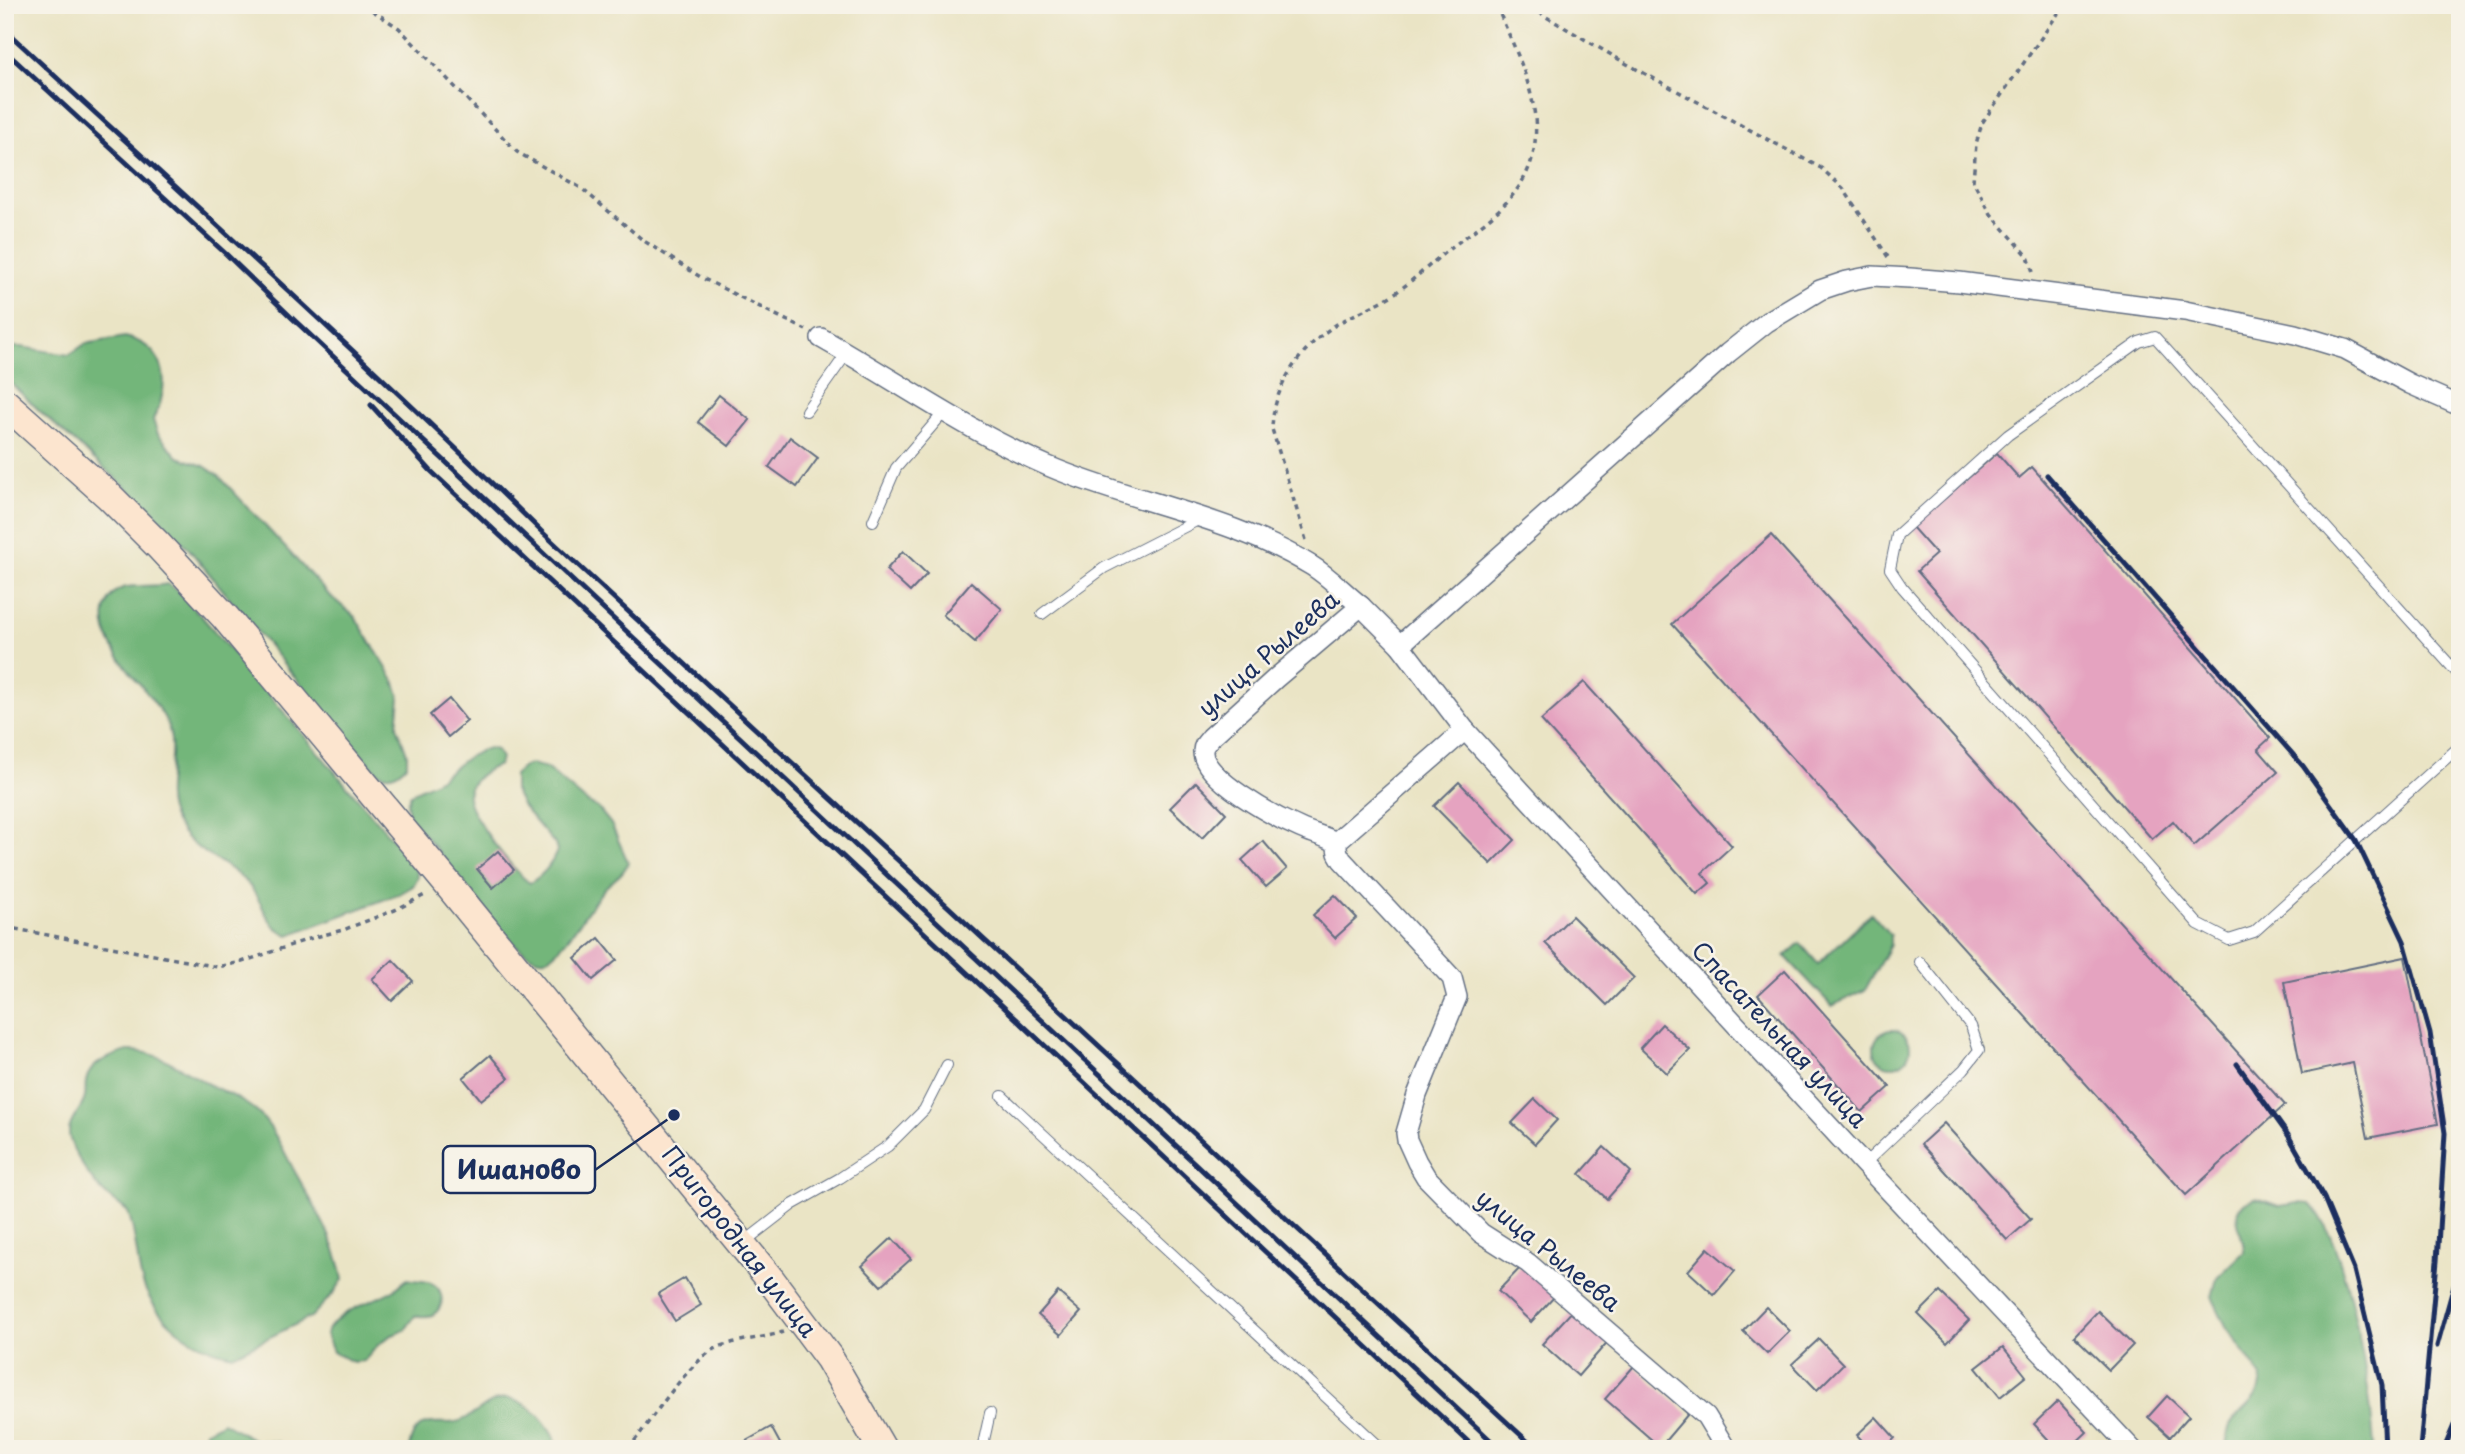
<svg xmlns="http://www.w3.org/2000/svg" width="2465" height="1454" font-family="'Playpen Sans',sans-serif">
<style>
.forest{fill:#73b67a;stroke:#47726c;stroke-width:2}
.building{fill:#e5a3c0}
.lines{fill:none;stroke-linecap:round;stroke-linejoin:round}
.lane-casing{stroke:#636e82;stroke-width:12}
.street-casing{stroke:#636e82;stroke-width:22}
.secondary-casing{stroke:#636e82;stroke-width:31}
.path{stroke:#636e82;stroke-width:3.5;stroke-dasharray:5 5;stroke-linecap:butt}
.lane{stroke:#fff;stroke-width:10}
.street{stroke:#fff;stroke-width:19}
.secondary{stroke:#fce5cf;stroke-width:28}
.rail{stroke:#1b2f5e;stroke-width:5}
.labels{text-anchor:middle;stroke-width:5;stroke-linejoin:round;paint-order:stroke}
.street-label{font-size:24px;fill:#1b2f5e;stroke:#f7f3e8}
.leader{fill:none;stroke:#1b2f5e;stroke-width:2.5}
.callout-dot{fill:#1b2f5e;stroke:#f7f3e8;stroke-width:2.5}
.callout{fill:#f7f3e8;stroke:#1b2f5e;stroke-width:2.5}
.callout-label{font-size:26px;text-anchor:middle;font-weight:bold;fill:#1b2f5e}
</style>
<rect width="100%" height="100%" fill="#f7f3e8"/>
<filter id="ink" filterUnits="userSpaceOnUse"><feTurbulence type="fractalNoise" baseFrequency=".0143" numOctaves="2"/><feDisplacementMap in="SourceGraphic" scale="14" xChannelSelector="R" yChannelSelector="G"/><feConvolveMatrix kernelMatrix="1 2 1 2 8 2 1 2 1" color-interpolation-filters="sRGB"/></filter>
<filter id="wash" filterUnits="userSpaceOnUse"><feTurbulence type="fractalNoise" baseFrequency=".00686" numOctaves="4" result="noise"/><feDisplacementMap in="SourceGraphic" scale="28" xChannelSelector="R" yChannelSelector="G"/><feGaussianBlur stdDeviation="1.57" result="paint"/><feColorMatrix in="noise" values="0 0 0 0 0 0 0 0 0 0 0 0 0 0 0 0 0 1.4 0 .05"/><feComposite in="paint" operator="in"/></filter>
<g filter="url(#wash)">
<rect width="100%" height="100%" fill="#eae4c5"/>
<g class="forest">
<path d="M125,337C156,344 170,368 161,400C160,407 155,413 153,420L158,434L178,457L204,466L219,476L328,594L355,617L394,680L400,698L397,726L407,754V764C398,774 390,779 377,772L327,716L188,548L147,506L44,415L5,378V347H21L69,355L85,344Z"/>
<path d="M167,584L178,591L203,618L401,849L415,868L418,877L413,886L399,894L289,935C264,927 264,900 247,883C220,855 193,856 173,818C158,788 182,752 165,719C149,686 87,641 109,600C119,579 148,589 167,584Z"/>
<path d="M489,748L496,750L501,758L499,765C487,769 471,779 468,794C465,810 515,874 530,883C542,876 552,864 557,851L555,844L523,807L514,790V775L523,767L531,764L546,768L588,803L598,808L611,824L628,862C625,874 612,880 604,889C592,903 560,956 545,959C532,961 517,946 508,938L409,816L407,803L410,795C419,787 431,785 440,778C456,767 469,753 489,748Z"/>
<polygon points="1871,913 1890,935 1890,945 1865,990 1832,1006 1785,956 1800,943 1818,964"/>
<circle cx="1892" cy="1048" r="18"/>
<path d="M128,1051C156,1050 183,1069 206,1083C223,1092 243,1099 258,1113C274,1128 284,1152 295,1172C314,1206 336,1240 343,1279L334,1293L311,1317L233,1355C191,1347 153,1319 141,1277C136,1255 136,1233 128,1212C120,1204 110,1199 103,1192C91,1180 68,1147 69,1131C70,1118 83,1109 85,1097C86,1092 85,1086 86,1081C90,1062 111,1056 128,1051Z"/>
<path d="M2255,1198L2280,1206L2298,1203L2311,1204C2348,1244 2372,1393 2374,1449H2226C2227,1439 2227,1428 2233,1421C2246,1405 2260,1399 2262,1378L2226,1326L2212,1297L2217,1278L2244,1252C2245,1231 2222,1208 2255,1198Z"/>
<path d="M408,1279C415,1281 424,1280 431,1283C444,1289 446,1308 432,1315C427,1317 420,1316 415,1316L405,1330L390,1336L378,1345L364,1361L353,1362L333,1352L326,1334C337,1309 373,1303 395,1289C400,1286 402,1282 408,1279Z"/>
<path d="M506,1398C531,1402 551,1424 558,1449H409C410,1440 414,1430 423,1425C433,1420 445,1425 456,1422C475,1418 486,1400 506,1398Z"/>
<polygon points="223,1422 256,1441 277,1442 289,1449 198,1449 206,1431"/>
</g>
<g id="blocks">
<g class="building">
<polygon points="719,395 750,420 729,446 698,422"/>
<polygon points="790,437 818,458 797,487 769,467"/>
<polygon points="1997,453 2019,478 2032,467 2270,738 2258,749 2278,772 2194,846 2173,821 2152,839 1917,571 1936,554 1912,527"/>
<polygon points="1771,535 2285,1105 2186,1195 1672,624"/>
<polygon points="903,551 927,574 910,592 886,570"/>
<polygon points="971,582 1002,609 975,642 943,615"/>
<polygon points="1584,682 1732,846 1702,873 1710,883 1697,894 1541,720"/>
<polygon points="449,699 467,721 448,737 430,715"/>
<polygon points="1196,782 1226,813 1202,838 1170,808"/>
<polygon points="1459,782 1515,840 1491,864 1434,806"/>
<polygon points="1263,841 1287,869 1266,887 1242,860"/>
<polygon points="498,851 514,870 493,888 477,869"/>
<polygon points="1335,895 1357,918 1335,938 1313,915"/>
<polygon points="1572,916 1634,978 1607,1005 1545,943"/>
<polygon points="599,938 617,960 593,980 575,958"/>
<polygon points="2405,957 2438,1124 2368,1138 2353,1063 2302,1074 2284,982"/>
<polygon points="393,960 413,981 392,1001 372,979"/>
<polygon points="1785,970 1890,1087 1862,1112 1758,995"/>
<polygon points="1662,1024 1690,1050 1667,1073 1640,1048"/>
<polygon points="490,1055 509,1078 481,1100 463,1078"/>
<polygon points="1535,1099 1557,1120 1535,1144 1512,1123"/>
<polygon points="1944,1123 2031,1219 2007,1240 1921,1144"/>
<polygon points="1604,1147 1631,1172 1607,1199 1580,1174"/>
<polygon points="892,1238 911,1259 881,1286 862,1266"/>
<polygon points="1708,1248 1735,1271 1714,1295 1688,1271"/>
<polygon points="1522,1266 1555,1296 1531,1322 1498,1291"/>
<polygon points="685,1278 701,1305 675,1321 658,1294"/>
<polygon points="1058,1292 1081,1312 1061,1335 1038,1315"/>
<polygon points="1940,1292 1969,1320 1947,1343 1918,1314"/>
<polygon points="1766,1307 1790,1331 1767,1354 1743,1331"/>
<polygon points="1575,1308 1610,1339 1578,1376 1542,1344"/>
<polygon points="2098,1311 2133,1345 2109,1370 2074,1336"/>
<polygon points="1819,1339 1843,1364 1817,1390 1792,1364"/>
<polygon points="2003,1347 2026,1376 2000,1397 1976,1368"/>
<polygon points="1634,1366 1688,1414 1660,1447 1605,1399"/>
<polygon points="2167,1396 2189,1416 2170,1437 2148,1417"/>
<polygon points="2058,1401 2087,1432 2069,1449 2057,1449 2034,1424"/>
<polygon points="1876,1417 1895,1438 1884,1449 1870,1449 1857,1435"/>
<polygon points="771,1427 783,1449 751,1449 746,1441"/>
</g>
</g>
</g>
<g filter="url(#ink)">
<use href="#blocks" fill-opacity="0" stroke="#636e82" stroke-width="2"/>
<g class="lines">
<defs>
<g id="lane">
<polyline points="806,411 847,353"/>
<polyline points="873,521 896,468 945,411"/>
<polyline points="1042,614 1104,568 1202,518"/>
<polyline points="2460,676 2155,337 2139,342 2008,435 1897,535 1890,569 1902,587 2198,924 2229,940 2254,932 2460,746"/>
<polyline points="1002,1096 1382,1449"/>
<polyline points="1864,1164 1964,1069 1979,1050 1971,1026 1920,962"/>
<polyline points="743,1243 792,1205 840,1178 888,1146 924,1110 947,1065"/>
<polyline points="982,1449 990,1413"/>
</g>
<g id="street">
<path d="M821,338C897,381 969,432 1048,466C1134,503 1231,516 1312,566C1330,577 1344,593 1361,606L1276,678L1211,737C1207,742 1203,745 1203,751C1201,778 1277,818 1300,828C1311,833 1324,836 1336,842L1338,853L1342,860L1452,978L1457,997L1417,1095L1406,1133L1407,1140L1417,1162L1426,1177L1481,1233L1528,1263L1706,1416L1726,1449"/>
<polyline points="1361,606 1400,645 1465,730 1864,1164 2132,1449"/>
<polyline points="1400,645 1728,353 1767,322 1820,290 1847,281 1872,276 1910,278 1959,282 2185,311 2295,334 2345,349 2410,384 2460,406"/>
<polyline points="1336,842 1465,730"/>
</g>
<polyline id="secondary" points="5,403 109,496 158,545 225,617 447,883 770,1279 829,1358 882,1449"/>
</defs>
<use href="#lane" class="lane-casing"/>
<use href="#street" class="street-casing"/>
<use href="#secondary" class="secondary-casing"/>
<g class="path">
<polyline points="364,5 399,28 517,152 581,188 644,241 702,278 806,330"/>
<polyline points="1531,5 1543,15 1627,64 1821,168 1843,188 1888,257"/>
<polyline points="2033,272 2028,256 1991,214 1973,181 1976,144 1982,123 2064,5"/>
<path d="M1306,540L1272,429C1273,386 1301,347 1337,324C1354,314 1372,307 1389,297C1408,285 1426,268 1443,254C1482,223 1530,197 1535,142C1540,96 1514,47 1496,5"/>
<polyline points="5,927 218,967 242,962 312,938 343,930 395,910 427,894"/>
<path d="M628,1449C650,1423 689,1359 719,1347C739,1339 762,1339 783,1332"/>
</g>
<use href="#lane" class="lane"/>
<use href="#street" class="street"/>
<use href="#secondary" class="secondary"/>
<g class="rail">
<path d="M5,30C185,196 367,360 541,531L1536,1449"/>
<polyline points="5,51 226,254 291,317 1500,1449"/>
<polyline points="371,405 431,471 1476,1449"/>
<polyline points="2047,475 2303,766 2356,840 2404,941 2430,1033 2445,1133 2437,1261 2420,1449"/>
<polyline points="2237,1064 2288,1135 2324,1198 2354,1270 2382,1385 2385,1449"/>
<polyline points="2437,1346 2460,1264"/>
<polyline points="2444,1449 2460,1411"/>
</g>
</g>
</g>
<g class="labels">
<g class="street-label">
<text transform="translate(1269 654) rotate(-41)" y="8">улица Рылеева</text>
<text transform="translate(1779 1035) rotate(47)" y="8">Спасательная улица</text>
<text transform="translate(739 1242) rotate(52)" y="8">Пригородная улица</text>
<text transform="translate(1548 1251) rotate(39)" y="8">улица Рылеева</text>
</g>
</g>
<path class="leader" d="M674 1115L595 1170"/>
<circle class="callout-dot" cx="674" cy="1115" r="7"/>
<rect class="callout" x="443" y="1146" width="152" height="47" rx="7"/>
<g class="callout-label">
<text x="519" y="1179">Ишаново</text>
</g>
<rect width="2465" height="1454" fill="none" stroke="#f7f3e8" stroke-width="28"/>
</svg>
